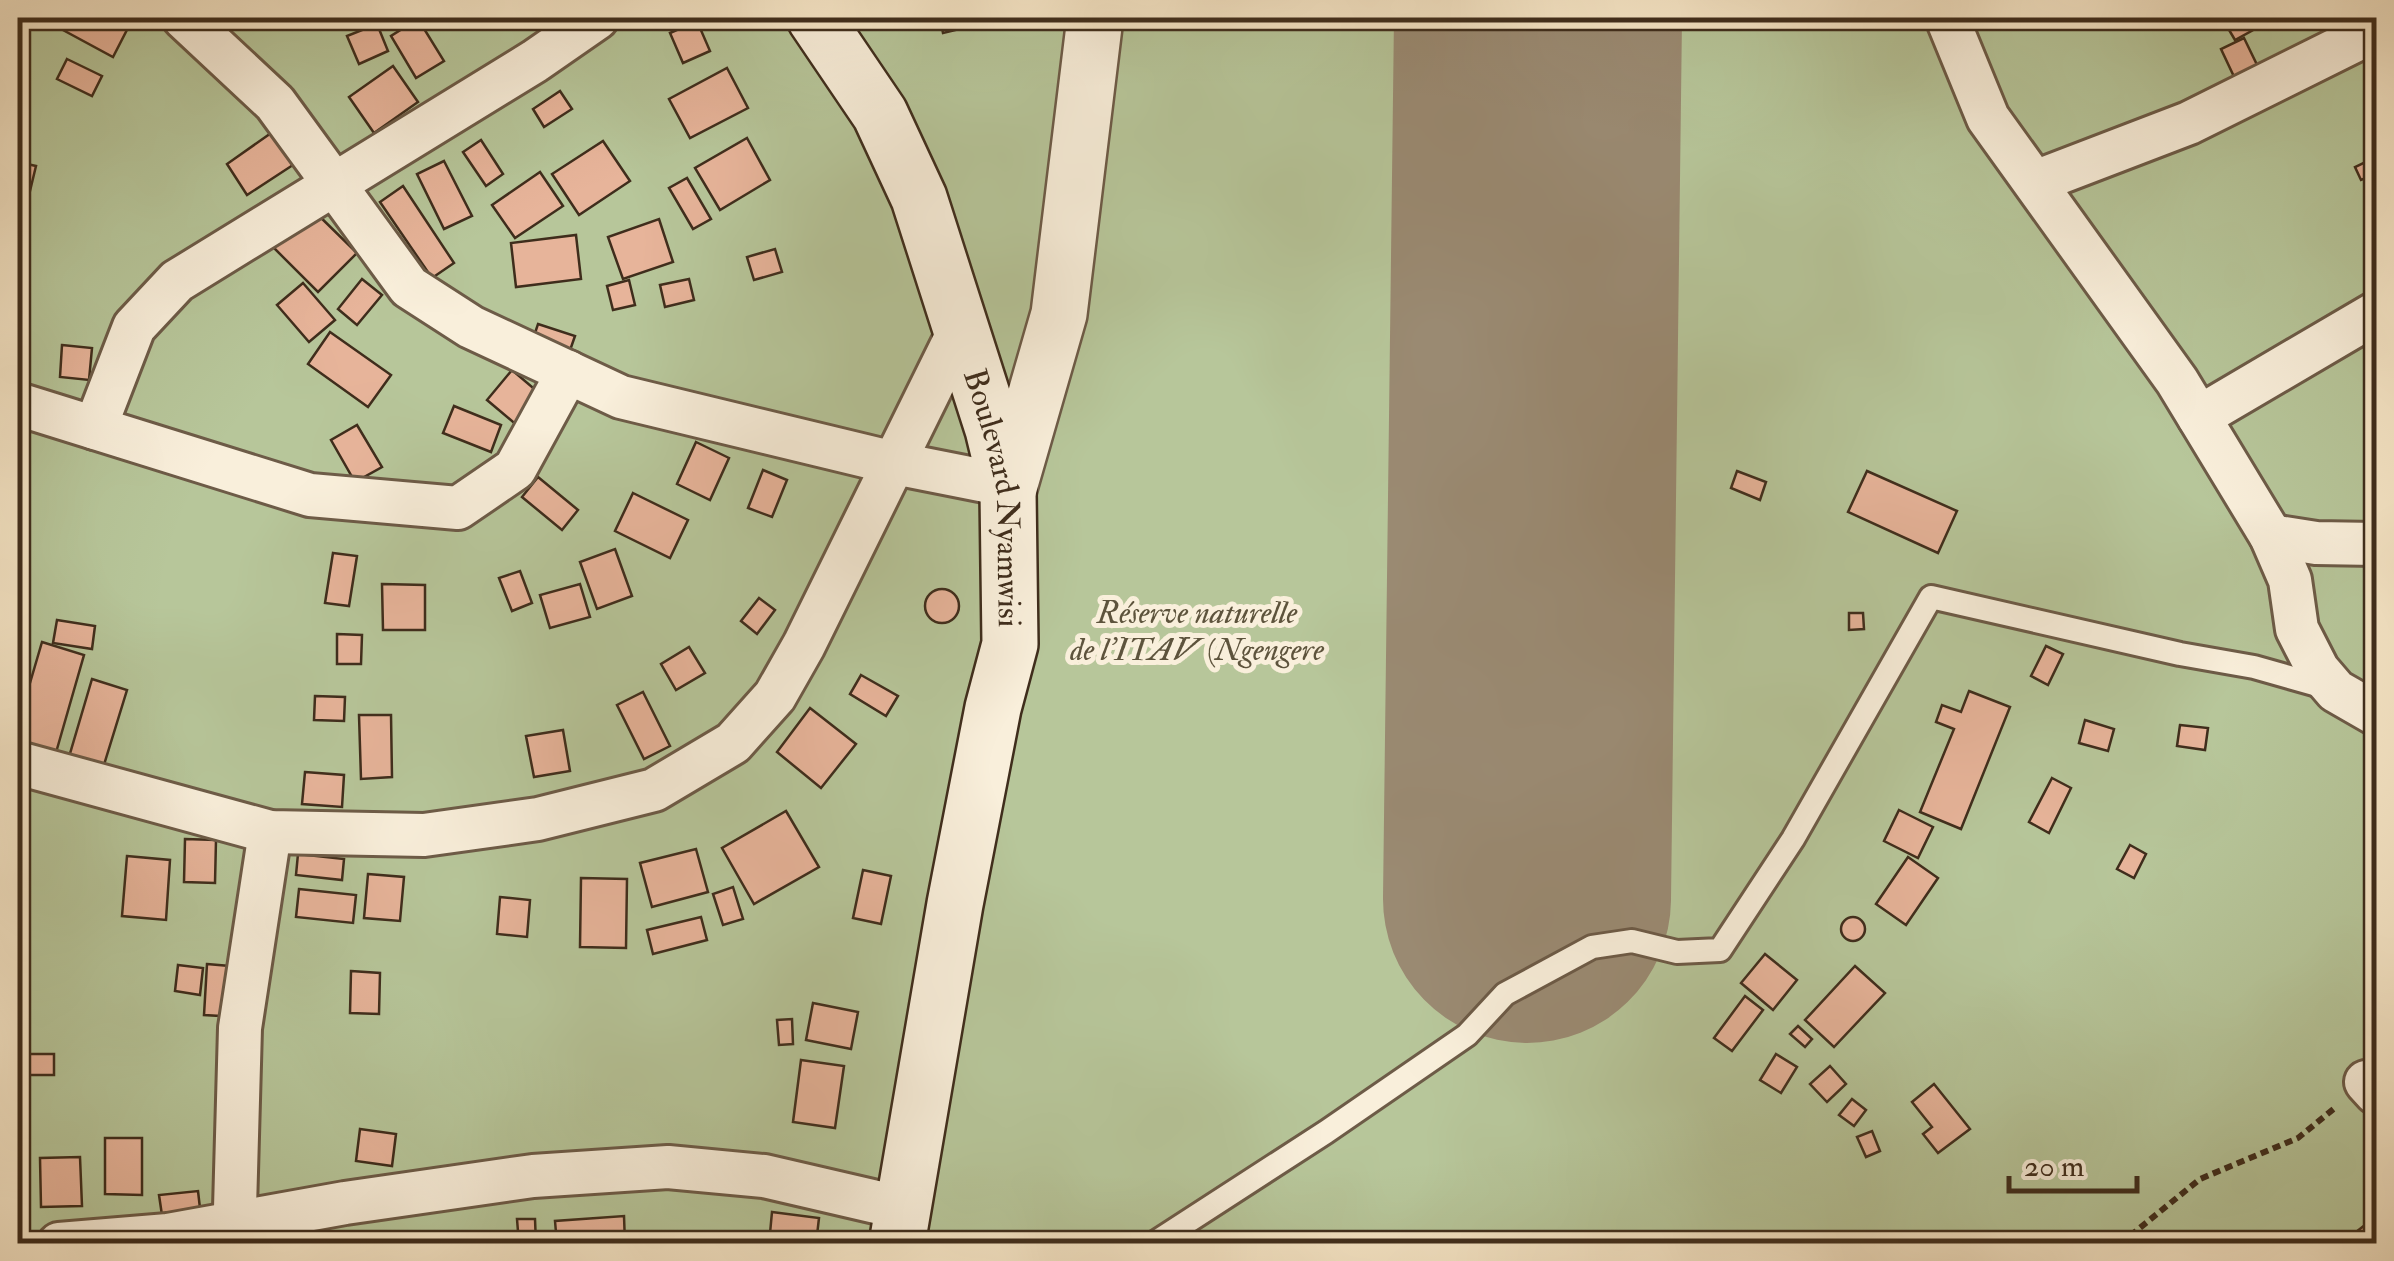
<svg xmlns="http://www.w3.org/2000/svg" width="2394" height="1261" font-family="'IM FELL Double Pica',serif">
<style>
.green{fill:#b7c69a;stroke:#7b7a5b;stroke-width:2.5}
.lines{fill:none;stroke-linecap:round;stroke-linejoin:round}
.runway{stroke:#9a8a72;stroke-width:288}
.building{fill:#e7b49a;stroke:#3f2d1c;stroke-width:2.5}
.service-casing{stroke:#6d5b47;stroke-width:28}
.minor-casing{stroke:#6d5b47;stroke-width:48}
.tertiary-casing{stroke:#6d5b47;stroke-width:60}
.secondary-casing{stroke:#3f2d1c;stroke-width:60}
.path{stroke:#3f2d1c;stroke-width:6;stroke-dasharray:8 5;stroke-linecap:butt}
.service{stroke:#f9efdb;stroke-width:22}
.minor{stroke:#f9efdb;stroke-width:42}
.tertiary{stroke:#f9efdb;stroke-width:55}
.secondary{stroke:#f9efdb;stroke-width:55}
.labels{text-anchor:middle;stroke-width:10;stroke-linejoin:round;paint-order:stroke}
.street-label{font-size:32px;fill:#3f2d1c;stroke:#f9efdb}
.park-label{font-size:32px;font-style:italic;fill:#5d533c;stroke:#f9efdb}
</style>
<rect width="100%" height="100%" fill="#f6e6c7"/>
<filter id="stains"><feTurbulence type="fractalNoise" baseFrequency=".002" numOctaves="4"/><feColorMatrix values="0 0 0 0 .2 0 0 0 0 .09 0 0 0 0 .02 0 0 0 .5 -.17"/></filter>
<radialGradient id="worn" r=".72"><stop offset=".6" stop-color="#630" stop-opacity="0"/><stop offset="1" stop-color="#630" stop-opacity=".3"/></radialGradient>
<rect class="green" x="18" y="18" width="2358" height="1225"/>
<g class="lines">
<polyline class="runway" points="1527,899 1538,18"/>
</g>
<g class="building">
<polygon points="69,18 123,18 131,22 113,57 63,30"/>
<polygon points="940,18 1000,18 1001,19 943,33"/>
<polygon points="1030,18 1071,18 1072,24 1031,28"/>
<polygon points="2222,18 2275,18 2235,40"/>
<polygon points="418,19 444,61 416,78 391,36"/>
<polygon points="697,21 710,51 683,63 670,33"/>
<polygon points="377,24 388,51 359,64 347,36"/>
<polygon points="2244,38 2260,71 2237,83 2221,49"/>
<polygon points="67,59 102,76 92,96 57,79"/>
<polygon points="393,66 418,102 374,133 349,97"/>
<polygon points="727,68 748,108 690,138 669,99"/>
<polygon points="560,91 572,109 544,127 533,109"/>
<polygon points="274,131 296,163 247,195 227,164"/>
<polygon points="747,138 770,180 720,210 695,168"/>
<polygon points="481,140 503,174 486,186 463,152"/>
<polygon points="603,141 630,181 579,215 552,174"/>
<polygon points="2376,157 2376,174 2361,180 2355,167"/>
<polygon points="444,161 472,216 444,229 417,174"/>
<polygon points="18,162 36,166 24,216 18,214"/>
<polygon points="540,172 563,206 515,238 492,205"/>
<polygon points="687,178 711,219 693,229 669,188"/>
<polygon points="403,186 454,263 432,278 380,202"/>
<polygon points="311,208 357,253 318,292 273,247"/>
<polygon points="659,219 673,262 623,279 608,237"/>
<polygon points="576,235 581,279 516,287 511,243"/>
<polygon points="775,249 782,272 754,280 747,257"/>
<polygon points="362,279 382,295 357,325 338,309"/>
<polygon points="689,279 694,300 665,307 660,285"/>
<polygon points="629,280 635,305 613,310 607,286"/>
<polygon points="303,283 335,320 309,342 277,305"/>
<polygon points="18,289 28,291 19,345 18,344"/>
<polygon points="538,324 575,336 567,359 530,348"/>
<polygon points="330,332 391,375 368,407 308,364"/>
<polygon points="62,345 92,348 89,380 60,377"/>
<polygon points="512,370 545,398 519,427 487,400"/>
<polygon points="454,406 501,425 491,452 443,433"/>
<polygon points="357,425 382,467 355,482 331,440"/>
<polygon points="696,442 729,458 710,500 677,484"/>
<polygon points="763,470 787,480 772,517 748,508"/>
<polygon points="1737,471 1766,482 1760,500 1731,488"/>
<polygon points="1867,471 1957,511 1938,553 1848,512"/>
<polygon points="538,477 578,510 562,530 522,497"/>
<polygon points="633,493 688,520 670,558 615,531"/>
<polygon points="615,549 632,596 597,609 580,562"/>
<polygon points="333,553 357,556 349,606 325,603"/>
<polygon points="520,571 532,603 512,611 499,578"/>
<polygon points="382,584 425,585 425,630 383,630"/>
<polygon points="580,584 590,617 550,628 540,595"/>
<circle cx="942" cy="606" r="17"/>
<polygon points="759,598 775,610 757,634 741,621"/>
<polygon points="1849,613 1863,613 1864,629 1849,630"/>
<polygon points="57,620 95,626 92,649 53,643"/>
<polygon points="337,634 362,635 361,664 337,664"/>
<polygon points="42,642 84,655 55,756 18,745 18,724"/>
<polygon points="2046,646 2063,654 2048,685 2031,676"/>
<polygon points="689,647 705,673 676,690 661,664"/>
<polygon points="861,675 898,696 886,716 850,694"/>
<polygon points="92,679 127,690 103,768 69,757"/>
<polygon points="1969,691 2010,707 1961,829 1920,812 1954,729 1936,722 1942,705 1961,712"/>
<polygon points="643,692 670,746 644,759 617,705"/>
<polygon points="315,696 345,697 344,721 314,720"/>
<polygon points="810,708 856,744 821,788 777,752"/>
<polygon points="359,715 391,715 392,777 361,779"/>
<polygon points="2085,720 2114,729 2108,751 2079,743"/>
<polygon points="2180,725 2208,728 2205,750 2177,746"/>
<polygon points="563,730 570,771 534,777 526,736"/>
<polygon points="305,772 344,775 342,807 302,804"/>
<polygon points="2052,778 2071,788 2049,833 2029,822"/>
<polygon points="1899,810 1933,827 1918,858 1884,841"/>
<polygon points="786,811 819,867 754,904 722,848"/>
<polygon points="185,839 216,840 215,883 184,882"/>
<polygon points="2130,845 2146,854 2134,878 2117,869"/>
<polygon points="696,849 708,892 652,907 640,863"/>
<polygon points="298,854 344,859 342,880 296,875"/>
<polygon points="127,856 170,860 166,920 122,916"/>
<polygon points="1908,857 1938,878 1906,925 1876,904"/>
<polygon points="863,870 891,876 881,924 853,918"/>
<polygon points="368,874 404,877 400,921 364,918"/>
<polygon points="581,878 627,879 626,948 580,947"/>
<polygon points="733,887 743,919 723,925 713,894"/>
<polygon points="299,889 356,895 353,923 296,917"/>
<polygon points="500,897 530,900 527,937 497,934"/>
<circle cx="1853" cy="929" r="12"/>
<polygon points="701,917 707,940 653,954 647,930"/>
<polygon points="1765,954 1797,980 1773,1010 1741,983"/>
<polygon points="207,964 241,967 238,1017 204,1015"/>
<polygon points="178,965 203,968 200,995 175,991"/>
<polygon points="1855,966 1885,993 1834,1047 1805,1020"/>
<polygon points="351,971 380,973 379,1014 350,1013"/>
<polygon points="1745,996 1763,1010 1732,1051 1714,1038"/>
<polygon points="813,1003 858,1012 851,1049 806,1040"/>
<polygon points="792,1019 793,1044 779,1045 777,1020"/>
<polygon points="1798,1026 1812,1039 1805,1047 1790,1034"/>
<rect x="24" y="1054" width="30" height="21"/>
<polygon points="1776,1054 1797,1067 1781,1093 1760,1080"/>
<polygon points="801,1060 844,1066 835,1128 793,1122"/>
<polygon points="1830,1066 1846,1084 1827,1102 1810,1084"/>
<polygon points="1934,1084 1970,1129 1938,1153 1923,1134 1932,1127 1912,1102"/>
<polygon points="1852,1099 1866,1110 1854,1126 1839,1115"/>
<polygon points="360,1129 396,1134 392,1166 356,1161"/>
<polygon points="1872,1131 1880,1151 1866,1157 1857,1137"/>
<polygon points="105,1138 142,1138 142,1195 105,1194"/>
<polygon points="80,1157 82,1206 41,1207 40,1158"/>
<polygon points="198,1191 201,1217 163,1222 159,1195"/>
<polygon points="772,1212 819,1218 816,1244 769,1244"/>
<polygon points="624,1216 625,1244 557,1244 555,1221"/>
<polygon points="2374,1218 2376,1244 2365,1244 2356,1232"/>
<polygon points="517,1219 535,1219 536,1244 519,1244"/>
<polygon points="672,1233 710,1236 716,1244 666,1244"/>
</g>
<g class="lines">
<defs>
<polyline id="service" points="1153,1244 1326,1132 1467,1035 1505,994 1592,947 1632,941 1677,952 1720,950 1793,839 1931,597 2180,654 2254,667 2328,688"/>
<g id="minor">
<polyline points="184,18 275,103 409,287 471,327 621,397 894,463 1005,485"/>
<polyline points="1947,18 1988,118 2177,381 2271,536 2290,580 2297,629 2318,670 2336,691 2376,714"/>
<polyline points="2035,182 2189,123 2376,30"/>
<polyline points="18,404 310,495 458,508 515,469 568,372"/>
<polyline points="2199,417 2376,313"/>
<polyline points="95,428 134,327 177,281 535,61 597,18"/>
<polyline points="2271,536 2316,543 2376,544"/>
<polyline points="18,763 270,832 424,835 538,819 654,790 733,743 775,696 804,645 961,327"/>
<polyline points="2366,1082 2376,1093"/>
<polyline points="59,1244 168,1235 345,1203 533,1176 668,1167 764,1176 902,1208"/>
<polyline points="234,1244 240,1028 270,832"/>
</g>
<polyline id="tertiary" points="1008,491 1059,314 1095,18"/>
<g id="secondary">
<path id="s1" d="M815,18L880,114L919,198L993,429L1008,491L1010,644L993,708L955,904L897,1244"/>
</g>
</defs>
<use href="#service" class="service-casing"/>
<use href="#minor" class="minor-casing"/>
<use href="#tertiary" class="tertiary-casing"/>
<use href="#secondary" class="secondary-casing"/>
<polyline class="path" points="2120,1244 2200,1179 2298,1138 2336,1107"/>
<use href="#service" class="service"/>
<use href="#minor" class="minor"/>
<use href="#tertiary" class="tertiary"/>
<use href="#secondary" class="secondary"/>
</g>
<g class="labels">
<g class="street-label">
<text dy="11" stroke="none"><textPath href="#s1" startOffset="520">Boulevard Nyamwisi</textPath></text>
</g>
<g class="park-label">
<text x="1197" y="623">Réserve naturelle<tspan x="1197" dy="37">de l'ITAV (Ngengere</tspan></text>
</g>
</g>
<rect width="2394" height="1261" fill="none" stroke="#f6e6c7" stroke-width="60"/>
<rect x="20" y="20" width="2354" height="1221" fill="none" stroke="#3f2d1c" stroke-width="5"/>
<rect x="30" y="30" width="2334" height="1201" fill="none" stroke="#3f2d1c" stroke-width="2.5"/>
<path d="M2009 1176v15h128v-15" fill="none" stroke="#3f2d1c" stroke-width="5"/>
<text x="2024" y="1176" font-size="30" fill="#3f2d1c" stroke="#f9efdb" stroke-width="8" paint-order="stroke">20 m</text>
<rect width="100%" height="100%" filter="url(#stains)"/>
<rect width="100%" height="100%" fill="url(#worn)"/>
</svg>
